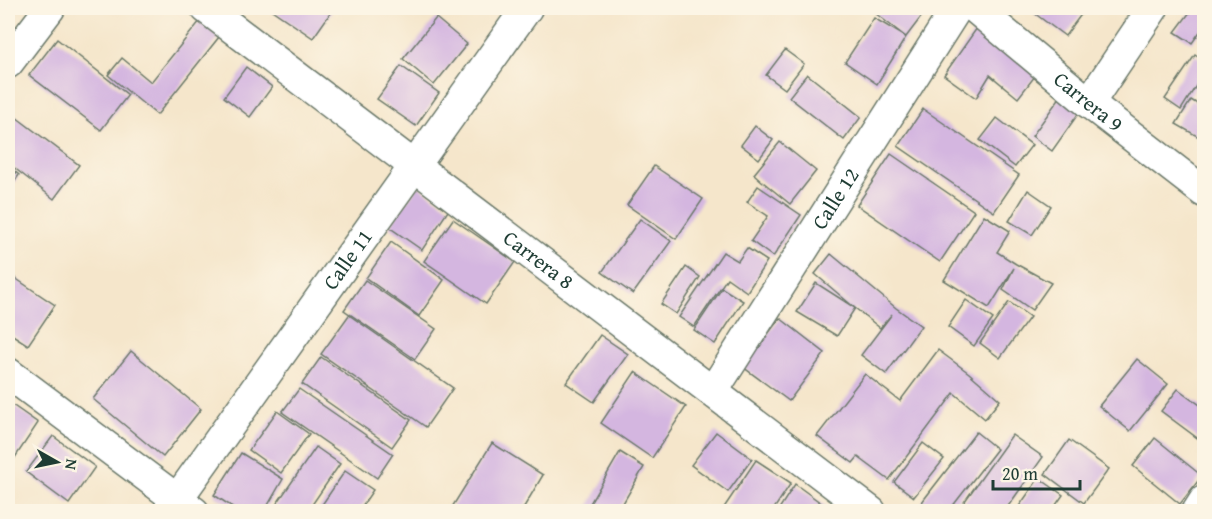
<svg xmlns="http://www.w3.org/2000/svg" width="1212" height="519" font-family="'Gentium Book Plus',serif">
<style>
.building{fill:#d4b6e0}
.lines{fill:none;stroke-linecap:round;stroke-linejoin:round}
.minor-casing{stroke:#6a7869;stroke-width:33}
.minor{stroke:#fff;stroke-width:30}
.labels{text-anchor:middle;stroke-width:6;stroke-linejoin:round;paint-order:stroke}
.street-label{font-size:21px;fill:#1f3d34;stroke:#fcf5e5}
</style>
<rect width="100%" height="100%" fill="#fcf5e5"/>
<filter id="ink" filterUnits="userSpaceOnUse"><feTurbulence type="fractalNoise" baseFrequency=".0167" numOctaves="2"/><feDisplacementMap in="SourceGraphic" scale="12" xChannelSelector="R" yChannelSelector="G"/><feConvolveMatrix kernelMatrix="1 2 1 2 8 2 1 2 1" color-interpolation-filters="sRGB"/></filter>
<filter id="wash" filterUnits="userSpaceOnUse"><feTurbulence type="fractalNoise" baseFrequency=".008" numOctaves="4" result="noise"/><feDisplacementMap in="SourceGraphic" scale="24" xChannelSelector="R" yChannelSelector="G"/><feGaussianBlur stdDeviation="1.35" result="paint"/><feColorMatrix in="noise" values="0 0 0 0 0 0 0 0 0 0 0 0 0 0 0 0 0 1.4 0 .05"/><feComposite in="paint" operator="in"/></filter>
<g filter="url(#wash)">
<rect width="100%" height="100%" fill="#f5e6cb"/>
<g id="blocks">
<g class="building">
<polygon points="269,8 334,8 313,38"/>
<polygon points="880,8 928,8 906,37 877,84 845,62 874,18 906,37 875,13"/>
<polygon points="1032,8 1086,8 1065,36 1030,10"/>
<polygon points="1193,8 1204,8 1204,26 1192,43 1175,32"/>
<polygon points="436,18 467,44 434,85 403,59"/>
<polygon points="200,21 219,37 157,115 108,75 122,58 151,82"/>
<polygon points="979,25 1039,71 1018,98 990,75 976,98 944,75"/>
<polygon points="57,39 128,95 101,130 29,75"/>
<polygon points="785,50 804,64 785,89 766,75"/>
<polygon points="1195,55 1204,61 1204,73 1181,110 1165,99"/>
<polygon points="401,66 439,93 416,126 377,99"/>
<polygon points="246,67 272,87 250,117 224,97"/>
<polygon points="807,74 861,117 844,140 789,97"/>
<polygon points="1063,93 1083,107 1052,151 1032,136"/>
<polygon points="1191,100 1204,108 1204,140 1176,124"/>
<polygon points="923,109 1019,175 994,212 898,146"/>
<polygon points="8,111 79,165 54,199 8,163"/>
<polygon points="997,118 1032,145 1015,167 980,140"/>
<polygon points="755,126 773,140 759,159 741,145"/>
<polygon points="780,142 816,171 790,204 763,182 754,174"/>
<polygon points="891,154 974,211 940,262 857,205"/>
<polygon points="8,166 19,175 8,192"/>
<polygon points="654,166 703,199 676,239 627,205"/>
<polygon points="418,186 450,208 422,250 389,227"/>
<polygon points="758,186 801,215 773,257 751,241 768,216 747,202"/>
<polygon points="1028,190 1051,206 1032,235 1009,221"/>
<polygon points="984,215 1010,231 997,252 1016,264 1051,283 1032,310 1003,290 1014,268 989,308 944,280"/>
<polygon points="453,219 515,262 486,304 424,261"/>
<polygon points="640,219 671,241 633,294 602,272"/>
<polygon points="391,242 444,280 419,316 366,278"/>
<polygon points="747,248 767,261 747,292 727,278 694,327 679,317 723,252 738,261"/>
<polygon points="831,254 896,308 921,326 886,374 861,355 892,314 880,328 855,308 837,336 797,312 816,283 855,308 815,274"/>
<polygon points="686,267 700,277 676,314 661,304"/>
<polygon points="9,274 55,305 28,345 8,332 8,277"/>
<polygon points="365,280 436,329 415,359 344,310"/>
<polygon points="722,288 743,301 715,344 694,330"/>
<polygon points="966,300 993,319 974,346 948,327"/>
<polygon points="1009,302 1030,317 1000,358 980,343"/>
<polygon points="349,315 453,388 426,427 321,354"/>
<polygon points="780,318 825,353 789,401 743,367"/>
<polygon points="600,335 628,354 594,402 566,383"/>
<polygon points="938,350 969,373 1000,400 985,419 954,393 889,480 858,457 853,463 817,436 865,374 900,401"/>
<polygon points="131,351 201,409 163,457 93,399"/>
<polygon points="321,357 411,420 392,447 302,384"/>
<polygon points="1137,359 1168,384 1130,431 1099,406"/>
<polygon points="635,372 686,407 652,458 601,423"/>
<polygon points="299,389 393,454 377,478 282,412"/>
<polygon points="1178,389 1204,408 1204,443 1161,411"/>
<polygon points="8,402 38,423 8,468"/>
<polygon points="277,411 309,434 281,473 249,450"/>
<polygon points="716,432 752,459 728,492 691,465"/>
<polygon points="976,432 997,449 948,512 934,512 922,502"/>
<polygon points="1012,435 1043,457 1004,512 957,512"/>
<polygon points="53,436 95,467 69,504 26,472"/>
<polygon points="1155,438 1202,476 1180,504 1133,466"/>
<polygon points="1069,440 1109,469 1084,503 1045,474"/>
<polygon points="492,443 543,475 521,512 449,512"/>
<polygon points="923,443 944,459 914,497 894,482"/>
<polygon points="316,447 340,464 307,512 271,512"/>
<polygon points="620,452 644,467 618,512 585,512"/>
<polygon points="241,453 283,479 264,512 240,512 214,495"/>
<polygon points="756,460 791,483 772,512 721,512"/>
<polygon points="345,471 373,490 358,512 317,512"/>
<polygon points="1039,478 1063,495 1051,512 1015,512"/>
<polygon points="795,484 828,508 826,512 777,512"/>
</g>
</g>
</g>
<g filter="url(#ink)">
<use href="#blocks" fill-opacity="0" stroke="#6a7869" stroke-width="1.5"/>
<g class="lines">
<defs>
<g id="minor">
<path id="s1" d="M206,8L871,512"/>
<path id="s2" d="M975,8L1089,103L1204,192"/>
<polyline points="8,63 50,8"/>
<polyline points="1089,103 1153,8"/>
<polyline points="8,373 194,512"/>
<path id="s3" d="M713,391L957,8"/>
<path id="s4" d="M168,512L527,8"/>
<polyline points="1197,512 1204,501"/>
</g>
</defs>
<use href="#minor" class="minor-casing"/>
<use href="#minor" class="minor"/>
</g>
</g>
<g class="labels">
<g class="street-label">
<text dy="7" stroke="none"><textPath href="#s2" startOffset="147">Carrera 9</textPath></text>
<text dy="7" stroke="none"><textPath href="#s3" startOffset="228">Calle 12</textPath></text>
<text dy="7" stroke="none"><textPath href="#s4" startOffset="310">Calle 11</textPath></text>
<text dy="7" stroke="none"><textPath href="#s1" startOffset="417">Carrera 8</textPath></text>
</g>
</g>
<rect width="1212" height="519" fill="none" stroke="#fcf5e5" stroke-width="30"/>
<g transform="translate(57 462) rotate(99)" stroke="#fcf5e5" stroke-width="4.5" paint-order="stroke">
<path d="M0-4.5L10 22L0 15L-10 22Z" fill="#1f3d34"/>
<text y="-9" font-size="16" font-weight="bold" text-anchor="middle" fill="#1f3d34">N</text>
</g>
<path d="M993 480v9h87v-9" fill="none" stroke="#1f3d34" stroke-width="3"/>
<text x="1002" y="480" font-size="18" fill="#1f3d34" stroke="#fcf5e5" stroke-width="4.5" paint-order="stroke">20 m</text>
</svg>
